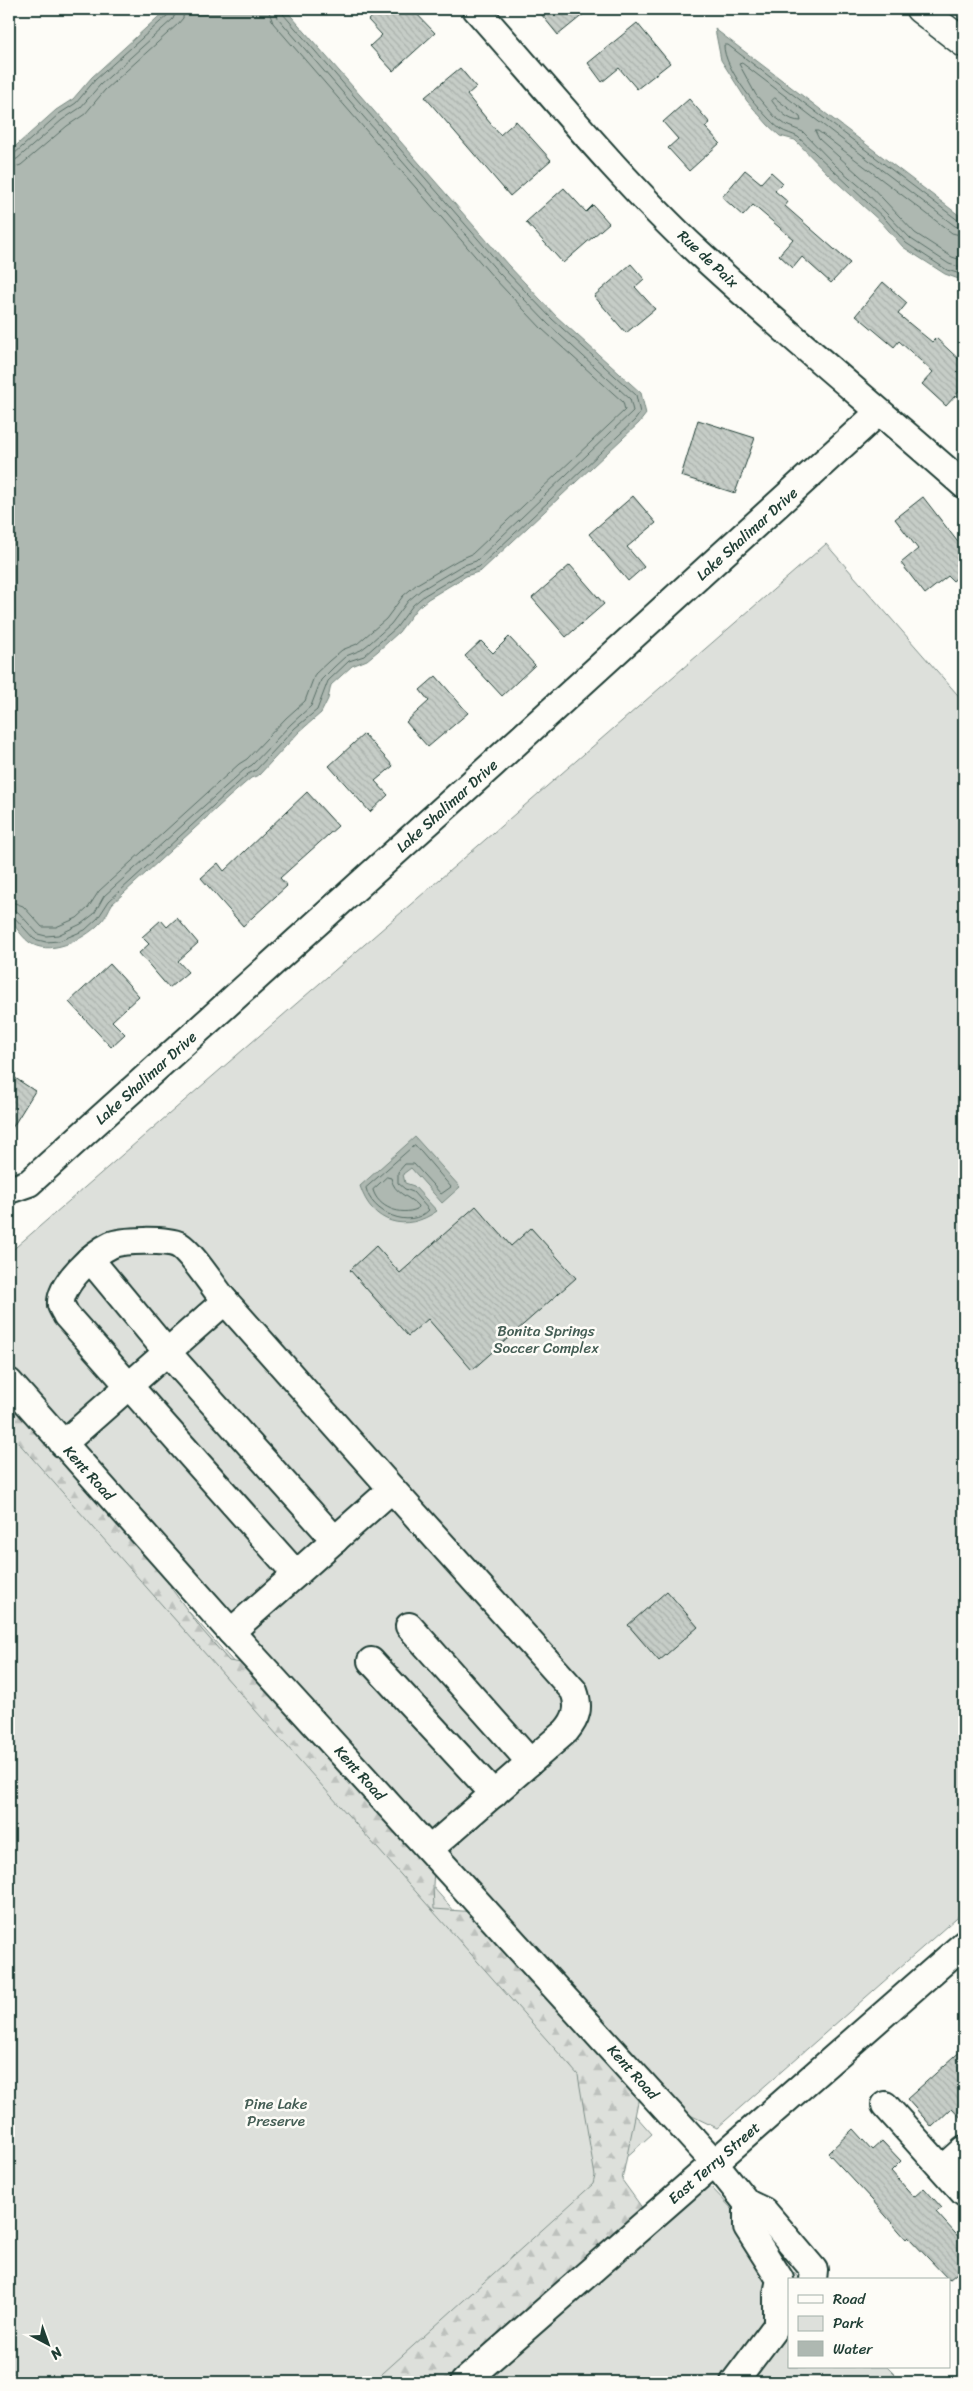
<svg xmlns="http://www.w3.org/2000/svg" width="973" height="2391" font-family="Sriracha,sans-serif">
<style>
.green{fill:#dde0db;stroke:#7e8e88}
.forest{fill:url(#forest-firs);stroke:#7e8e88}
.water{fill:#aeb8b1;stroke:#75877f}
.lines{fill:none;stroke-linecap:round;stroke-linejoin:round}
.shore{stroke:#586e66;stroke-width:1}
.building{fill:url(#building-back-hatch);stroke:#1f3d34}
.minor-casing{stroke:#1f3d34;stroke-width:30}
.highway-casing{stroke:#1f3d34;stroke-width:31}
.minor{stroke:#fdfcf7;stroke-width:26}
.highway{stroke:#fdfcf7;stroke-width:28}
.labels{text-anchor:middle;stroke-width:5;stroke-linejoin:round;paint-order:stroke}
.street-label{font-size:15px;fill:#1f3d34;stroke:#fdfcf7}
.park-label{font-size:15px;fill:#455e55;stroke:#fdfcf7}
</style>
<defs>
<pattern id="forest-firs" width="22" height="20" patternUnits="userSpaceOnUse" patternTransform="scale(1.25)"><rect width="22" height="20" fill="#dde0db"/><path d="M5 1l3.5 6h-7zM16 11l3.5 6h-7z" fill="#bdc1bd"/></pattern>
<pattern id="building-back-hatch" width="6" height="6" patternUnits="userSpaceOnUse" patternTransform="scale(1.25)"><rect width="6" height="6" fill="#c6cdc7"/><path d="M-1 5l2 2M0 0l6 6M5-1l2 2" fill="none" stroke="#aab1ac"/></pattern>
</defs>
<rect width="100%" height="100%" fill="#fdfcf7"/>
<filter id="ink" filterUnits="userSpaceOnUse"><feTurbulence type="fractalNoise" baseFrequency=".02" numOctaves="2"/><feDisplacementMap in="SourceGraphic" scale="10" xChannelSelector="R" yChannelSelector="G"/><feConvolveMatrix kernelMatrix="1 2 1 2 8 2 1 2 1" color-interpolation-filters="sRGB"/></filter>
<g filter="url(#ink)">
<g class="green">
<polygon points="826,544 964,702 964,1911 717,2128 690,2115 458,1869 9,1366 9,1253"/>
<polygon points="9,1409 652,2134 375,2382 9,2382"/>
<polygon points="707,2183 801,2280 789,2280 789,2367 887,2367 902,2382 481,2382"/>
</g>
<polygon class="forest" points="9,1401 164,1552 171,1588 202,1630 229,1661 259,1666 435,1855 433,1885 434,1909 476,1912 640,2092 622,2180 643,2209 447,2382 373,2382 593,2184 595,2176 578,2075 9,1432"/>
<g class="water">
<path d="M167,9H285L508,265L556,316L641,393L646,414L639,423L481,571L466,576L428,599L417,608L399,632L378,651L367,660L352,666L331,685L328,699L321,713L299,732L259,775L251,778L229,797L112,904C109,909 106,917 102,921C88,937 54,956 32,944C24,940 15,926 9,918V152L56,110L73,99L92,77Z"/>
<polygon points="715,29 964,219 964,281 945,274 903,247 882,223 829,175 795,140 780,136 768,125 747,101 721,60"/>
<path d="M415,1137L460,1187L442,1203L411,1168L403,1174L405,1183L414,1186L437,1211C406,1233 372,1224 360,1186Z"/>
</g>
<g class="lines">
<g class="shore">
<path d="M775,98L800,117L801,121C788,121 779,111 772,101Z"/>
<polyline points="9,155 14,154 59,114 76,103 95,80 169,14 170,9"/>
<polyline points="9,161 17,159 62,120 80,108 100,85 173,19 177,9"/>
<polyline points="9,169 21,165 67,126 85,114 105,90 178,24 183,18 184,9"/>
<path d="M964,222L959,221L728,45H724C723,68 762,115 780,129C786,133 793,134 798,137L886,220L906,243L947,270L964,275"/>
<polyline points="964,229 955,226 742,63 739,64 756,95 775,117 786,125 803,132 836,166 863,189 911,239 949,264 964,269"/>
<polyline points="964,236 952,233 818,131 815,131 819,139 868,183 915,233 952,257 964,261"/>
<polyline points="9,901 23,906 42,927 56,927 77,918 88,908 99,891 239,764 247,759 286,718 305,701 315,674 329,661 342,650 357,644 365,637 386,619 403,596 417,584 458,560 472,554 625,410 623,402 542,329 494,278 273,23 268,9"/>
<polyline points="9,909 18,912 38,934 46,936 58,935 81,924 94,914 104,896 244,770 252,765 291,724 311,706 321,680 334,667 346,656 361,650 370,643 391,624 408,601 421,590 461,566 476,561 633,411 630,399 548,324 499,273 278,18 276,9"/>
<polyline points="9,915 14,917 34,939 46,942 59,941 85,930 98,918 109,901 248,774 256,770 295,728 317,710 328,681 349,661 364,656 374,647 396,628 413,605 425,595 464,572 479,567 635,420 640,413 636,395 552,319 504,269 283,14 282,9"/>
<path d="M415,1145L451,1187L441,1194L414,1164H405L398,1172V1183L405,1189L413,1192L429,1210C410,1230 371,1213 366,1188Z"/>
<path d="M387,1177L391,1178C394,1194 408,1195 418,1206L417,1209C401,1216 378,1208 373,1190Z"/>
</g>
</g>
<g class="building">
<polygon points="381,9 412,9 435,33 393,71 370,46 382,35 368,20"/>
<polygon points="537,9 590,9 558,35"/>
<polygon points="637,23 670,63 637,89 619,68 602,82 588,63"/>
<polygon points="460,68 476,87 467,95 500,135 516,121 551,160 510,196 425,97"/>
<polygon points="689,99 710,123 705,127 720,143 689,171 668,148 678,139 663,122"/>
<polygon points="745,170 761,183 771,172 783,183 775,191 788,202 785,206 850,263 831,283 802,257 793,268 779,255 793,239 753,205 743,216 722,197"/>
<polygon points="564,188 586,212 593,205 609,223 563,263 526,222"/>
<polygon points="631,264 644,279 635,287 655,309 626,333 594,296"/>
<polygon points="883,282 907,303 898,314 932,342 936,338 964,364 964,386 946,406 922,384 933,372 899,341 894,347 856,315"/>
<polygon points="698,420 755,438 735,493 681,476"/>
<polygon points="633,496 656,523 627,547 644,567 628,581 589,534"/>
<polygon points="923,497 964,550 964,572 953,581 948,576 925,594 901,563 918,549 895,519"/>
<polygon points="570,565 604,604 566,637 532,598"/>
<polygon points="509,637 535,665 502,696 465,656 481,641 493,653"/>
<polygon points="436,676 468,713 428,747 406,722 429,701 420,690"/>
<polygon points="364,734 393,766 375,781 388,795 370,812 329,766"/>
<polygon points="307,792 338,826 280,878 287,886 243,926 201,878 218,863 224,871"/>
<polygon points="177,918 198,943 178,961 188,972 169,988 139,953 149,944 142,937 161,920 167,927"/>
<polygon points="110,964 139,996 112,1021 125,1034 111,1047 69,1002"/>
<polygon points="9,1074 35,1091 9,1133"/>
<polygon points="476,1206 511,1246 531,1228 576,1278 472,1370 428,1319 408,1336 350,1270 376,1246 400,1273"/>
<polygon points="667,1591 698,1627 659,1661 628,1625"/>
<polygon points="964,2048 964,2121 952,2108 932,2127 907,2099"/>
<polygon points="853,2129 872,2150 882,2141 901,2161 891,2171 914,2197 924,2188 942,2208 936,2212 964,2243 964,2267 949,2280 908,2237 906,2239 872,2200 828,2153"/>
</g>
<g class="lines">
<defs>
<g id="minor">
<path d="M476,9C548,90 618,177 697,251C784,332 876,407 964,485"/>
<polyline points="9,1190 29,1183 493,764 879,412"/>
<polyline points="90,1259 167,1352 335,1540"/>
<path d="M225,1301C214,1288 192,1253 179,1245C167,1239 122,1240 111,1245C94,1253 59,1284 61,1305C62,1308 65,1312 66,1315L296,1574"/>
<polyline points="9,1382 231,1632 714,2162 747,2203 747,2227 780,2279 777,2294 777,2325 734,2382"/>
<polyline points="63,1444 225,1301 392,1489 231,1632"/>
<path d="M392,1489L574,1691C580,1707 577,1718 566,1731L430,1849"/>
<polyline points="409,1626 530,1762"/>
<polyline points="371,1661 494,1794"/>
<polyline points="885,2105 964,2193"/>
<polyline points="943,2169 964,2150"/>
<polyline points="747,2203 764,2211 814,2270 813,2280"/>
<polyline points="464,2382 964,1944"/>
</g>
<polyline id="highway" points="920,9 964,43"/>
</defs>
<use href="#minor" class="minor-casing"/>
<use href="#highway" class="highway-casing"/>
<use href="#minor" class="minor"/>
<use href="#highway" class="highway"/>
</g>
</g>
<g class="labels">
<g class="street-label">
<text transform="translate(708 259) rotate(43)" y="5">Rue de Paix</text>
<text transform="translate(747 534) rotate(-42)" y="5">Lake Shalimar Drive</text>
<text transform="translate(447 806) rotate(-42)" y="5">Lake Shalimar Drive</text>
<text transform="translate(146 1078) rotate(-42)" y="5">Lake Shalimar Drive</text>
<text transform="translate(89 1473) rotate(48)" y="5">Kent Road</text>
<text transform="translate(360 1773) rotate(48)" y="5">Kent Road</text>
<text transform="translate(633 2072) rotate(48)" y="5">Kent Road</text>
<text transform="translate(714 2163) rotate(-41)" y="5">East Terry Street</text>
</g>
<g class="park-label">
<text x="546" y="1336">Bonita Springs<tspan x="546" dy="17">Soccer Complex</tspan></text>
<text x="276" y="2109">Pine Lake<tspan x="276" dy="17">Preserve</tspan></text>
</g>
</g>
<rect width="973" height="2391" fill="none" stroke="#fdfcf7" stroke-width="30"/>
<rect x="15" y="15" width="943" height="2361" fill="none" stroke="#1f3d34" stroke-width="2" filter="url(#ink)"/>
<rect x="788" y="2278" width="162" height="90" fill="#fdfcf7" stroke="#a4b0a9"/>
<rect x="798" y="2295" width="25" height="8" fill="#fdfcf7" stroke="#a4b0a9"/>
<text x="833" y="2304" font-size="15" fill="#1f3d34">Road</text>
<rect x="798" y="2316" width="25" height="15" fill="#dde0db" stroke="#a4b0a9"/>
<text x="833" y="2328" font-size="15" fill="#1f3d34">Park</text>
<rect x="798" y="2341" width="25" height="15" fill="#aeb8b1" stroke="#a4b0a9"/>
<text x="833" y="2354" font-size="15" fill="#1f3d34">Water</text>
<g transform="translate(48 2344) rotate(139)" stroke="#fdfcf7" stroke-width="4" paint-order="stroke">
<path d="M0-4L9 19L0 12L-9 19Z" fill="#1f3d34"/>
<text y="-8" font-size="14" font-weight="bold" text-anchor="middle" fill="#1f3d34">N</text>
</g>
</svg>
